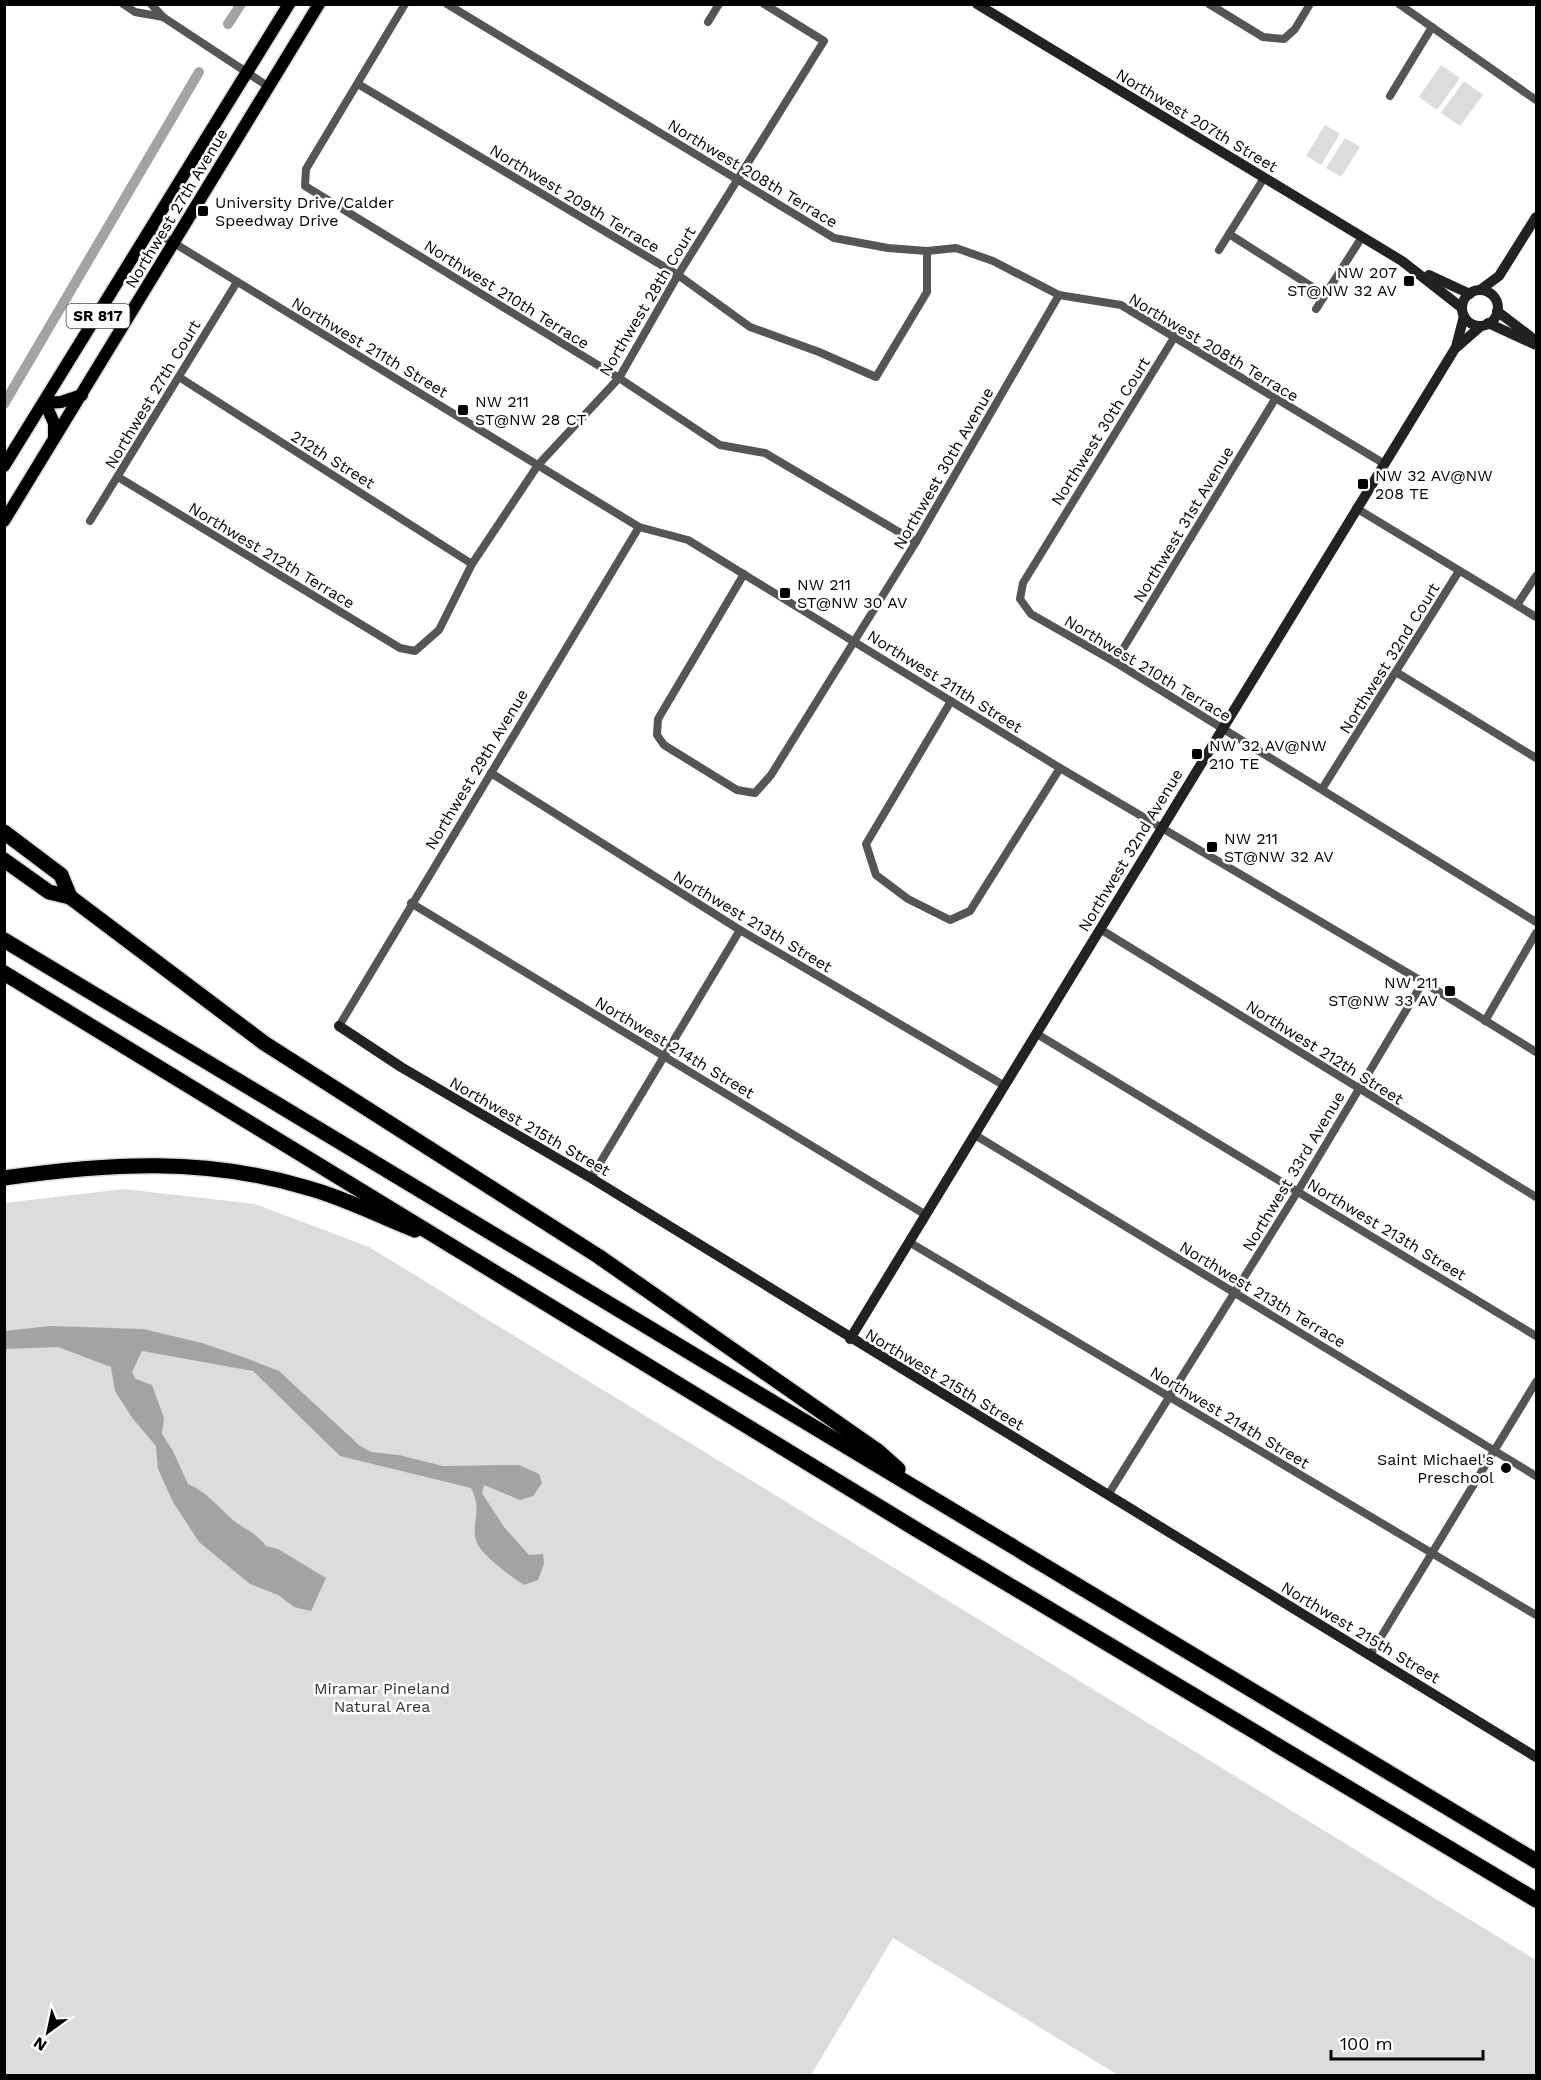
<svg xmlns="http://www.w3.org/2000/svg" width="1541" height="2080" font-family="'Work Sans',sans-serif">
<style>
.green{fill:#dcdcdc}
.water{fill:#a3a3a3}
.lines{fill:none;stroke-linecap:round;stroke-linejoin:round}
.canal{stroke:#a3a3a3;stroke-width:10}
.primary-casing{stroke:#dbdbdb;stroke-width:15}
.highway-casing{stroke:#dbdbdb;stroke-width:18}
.street{stroke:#555;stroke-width:8}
.secondary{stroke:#222;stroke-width:10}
.primary{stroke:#000;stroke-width:12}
.highway{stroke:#000;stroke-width:15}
.poi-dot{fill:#000;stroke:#fff;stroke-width:2}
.labels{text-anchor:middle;stroke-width:5;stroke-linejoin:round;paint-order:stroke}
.shield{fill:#fff;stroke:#4c4c4c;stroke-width:1.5}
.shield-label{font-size:15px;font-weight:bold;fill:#000}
.street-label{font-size:16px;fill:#000;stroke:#fff}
.poi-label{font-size:16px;fill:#000;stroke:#fff;text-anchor:start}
.park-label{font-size:16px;fill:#333;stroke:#fff}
</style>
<rect width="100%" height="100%" fill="#fff"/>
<g class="green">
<polygon points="1441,65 1460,78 1437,110 1419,97"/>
<polygon points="1464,81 1483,95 1460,126 1441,113"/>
<polygon points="1325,125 1340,134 1321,165 1306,156"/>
<polygon points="1345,138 1360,147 1341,177 1326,168"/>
<polygon points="124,1189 255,1204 369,1247 1536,1960 1536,2075 1118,2075 893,1938 811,2075 5,2075 5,1203"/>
</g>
<path class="water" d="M50,1326L143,1329L202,1343L246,1358L279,1371L359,1445L371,1452L399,1455L443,1466L519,1465L539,1474L542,1483L533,1496L520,1500L484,1485L482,1493L504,1527L529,1555L543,1554L544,1564L538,1580L524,1585C512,1577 479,1554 476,1540C471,1522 483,1511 471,1488L340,1456L253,1371L142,1351L132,1372L136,1379L152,1385L164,1418L162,1434L173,1451L188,1484C207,1492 218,1507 233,1520C245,1530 257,1533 266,1546L278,1549L326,1578L311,1611L294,1607L278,1595L250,1584L199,1542L173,1502L158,1469L156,1446L133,1419L115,1391L111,1367L58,1347L5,1349V1331Z"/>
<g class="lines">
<g class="canal">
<polyline points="228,24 241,4"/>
<polyline points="4,404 199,72"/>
</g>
<defs>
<g id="primary">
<polyline points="45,403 61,402 82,395"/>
<polyline points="45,403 54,423 54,439"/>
<polyline points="4,466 289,4"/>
<polyline points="4,521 319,4"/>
</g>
<g id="highway">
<polyline points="4,832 61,875 70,897"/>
<polyline points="4,860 49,892 70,897 264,1043 598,1256 879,1452 898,1469"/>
<polyline points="4,940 1536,1861"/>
<polyline points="4,973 914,1528 1536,1900"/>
<path d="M4,1178C109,1163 205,1157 308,1188C345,1198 379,1216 415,1230"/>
</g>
</defs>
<use href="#primary" class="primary-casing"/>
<use href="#highway" class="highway-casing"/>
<g class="street">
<polyline points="123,4 135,12 163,17"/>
<polyline points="151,4 163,17 269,87"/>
<polyline points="405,4 306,169 305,186 619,378 720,445 765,453 916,542"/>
<polyline points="447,4 834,238 888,248 927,251 956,248 993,261 1059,295 1121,305 1383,463"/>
<polyline points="1209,4 1263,37 1284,39 1295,29 1310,4"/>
<polyline points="1399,4 1536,100"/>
<polyline points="708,22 719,4"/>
<polyline points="358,84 678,275 750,327 819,352 876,377 927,292 927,251"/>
<polyline points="1390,96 1432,27"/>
<polyline points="151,229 639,527 688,540 1060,768 1423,982 1536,1052"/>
<polyline points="1229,234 1325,295"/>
<polyline points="1219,250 1264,178"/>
<polyline points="1316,309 1362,237"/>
<polyline points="1175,336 1023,583 1020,599 1031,614 1115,662 1536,922"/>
<polyline points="179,377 472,564"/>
<polyline points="118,477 400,648 415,651 439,630 472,564 538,465 619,378 678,275 824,41 764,4"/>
<polyline points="1356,508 1536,617"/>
<polyline points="90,521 237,282"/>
<polyline points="744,574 658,719 657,735 664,745 737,790 755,793 771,775 916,542 1059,295"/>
<polyline points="1517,605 1536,576"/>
<polyline points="1115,662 1275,399"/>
<polyline points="1396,672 1536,758"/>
<polyline points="951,701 866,844 876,875 908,899 950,920 970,911 1060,768"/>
<polyline points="491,773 740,930 1005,1086"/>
<polyline points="1322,789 1459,571"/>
<polyline points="411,903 926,1215"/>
<polyline points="1100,929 1536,1197"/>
<polyline points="1485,1021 1536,933"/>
<polyline points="339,1026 639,527"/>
<polyline points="1037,1034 1536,1336"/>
<polyline points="975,1135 1536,1476"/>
<polyline points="591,1178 740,930"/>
<polyline points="909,1242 1536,1615"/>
<polyline points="1108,1495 1298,1191 1423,982"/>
<polyline points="1370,1655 1536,1382"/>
</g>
<g class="secondary">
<polyline points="977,4 1402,261 1462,308"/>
<polyline points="1429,275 1470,294"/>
<polyline points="1480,290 1499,276 1536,217"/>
<circle cx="1480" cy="308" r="18"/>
<polyline points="1497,311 1531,337"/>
<polyline points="1488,323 1536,345"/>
<polyline points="1457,347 1481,326"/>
<polyline points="339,1026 401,1067 591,1178 1536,1757"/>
<path d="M850,1339C1052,1008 1253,676 1456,347L1464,316"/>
</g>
<use href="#primary" class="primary"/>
<use href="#highway" class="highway"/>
</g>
<g class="poi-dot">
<rect x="197" y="205" width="12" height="12" rx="3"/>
<rect x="1403" y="275" width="12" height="12" rx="3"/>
<rect x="457" y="404" width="12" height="12" rx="3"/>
<rect x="1357" y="478" width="12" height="12" rx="3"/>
<rect x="779" y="587" width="12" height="12" rx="3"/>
<rect x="1191" y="748" width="12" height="12" rx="3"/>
<rect x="1206" y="841" width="12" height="12" rx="3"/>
<rect x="1444" y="985" width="12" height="12" rx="3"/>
<circle cx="1506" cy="1468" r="6"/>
</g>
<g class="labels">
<rect class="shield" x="66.5" y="304" width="63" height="24" rx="4.5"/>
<g class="shield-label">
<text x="98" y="321">SR 817</text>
</g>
<g class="street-label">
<text transform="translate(1197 120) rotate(31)" y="6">Northwest 207th Street</text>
<text transform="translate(753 173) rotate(31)" y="6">Northwest 208th Terrace</text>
<text transform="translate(575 198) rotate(31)" y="6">Northwest 209th Terrace</text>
<text transform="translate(176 208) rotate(-59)" y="6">Northwest 27th Avenue</text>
<text transform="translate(507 294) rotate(32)" y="6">Northwest 210th Terrace</text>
<text transform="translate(647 301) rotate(-59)" y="6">Northwest 28th Court</text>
<text transform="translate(370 347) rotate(31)" y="6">Northwest 211th Street</text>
<text transform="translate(1214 347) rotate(31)" y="6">Northwest 208th Terrace</text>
<text transform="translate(152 394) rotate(-59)" y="6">Northwest 27th Court</text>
<text transform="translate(1100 431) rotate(-58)" y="6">Northwest 30th Court</text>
<text transform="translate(333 459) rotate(32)" y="6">212th Street</text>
<text transform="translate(943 468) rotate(-60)" y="6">Northwest 30th Avenue</text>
<text transform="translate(1183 524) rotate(-59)" y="6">Northwest 31st Avenue</text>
<text transform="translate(272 555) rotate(31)" y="6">Northwest 212th Terrace</text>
<text transform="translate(1389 658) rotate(-58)" y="6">Northwest 32nd Court</text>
<text transform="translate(1148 668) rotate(31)" y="6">Northwest 210th Terrace</text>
<text transform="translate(945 681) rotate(32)" y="6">Northwest 211th Street</text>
<text transform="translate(476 769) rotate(-59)" y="6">Northwest 29th Avenue</text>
<text transform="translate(1130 850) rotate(-59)" y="6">Northwest 32nd Avenue</text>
<text transform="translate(753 921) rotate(31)" y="6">Northwest 213th Street</text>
<text transform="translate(675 1047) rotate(31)" y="6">Northwest 214th Street</text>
<text transform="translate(1325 1052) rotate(32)" y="6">Northwest 212th Street</text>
<text transform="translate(530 1126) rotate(30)" y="6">Northwest 215th Street</text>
<text transform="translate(1293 1171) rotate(-59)" y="6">Northwest 33rd Avenue</text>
<text transform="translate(1387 1229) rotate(31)" y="6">Northwest 213th Street</text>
<text transform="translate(1263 1294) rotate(31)" y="6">Northwest 213th Terrace</text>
<text transform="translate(945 1379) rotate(31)" y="6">Northwest 215th Street</text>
<text transform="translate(1230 1417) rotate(31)" y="6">Northwest 214th Street</text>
<text transform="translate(1361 1632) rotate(31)" y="6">Northwest 215th Street</text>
</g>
<g class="poi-label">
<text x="215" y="208">University Drive/Calder<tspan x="215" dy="18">Speedway Drive</tspan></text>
<text x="1397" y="278" text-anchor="end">NW 207<tspan x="1397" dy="18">ST@NW 32 AV</tspan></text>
<text x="475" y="407">NW 211<tspan x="475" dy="18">ST@NW 28 CT</tspan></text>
<text x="1375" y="481">NW 32 AV@NW<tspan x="1375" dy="18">208 TE</tspan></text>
<text x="797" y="590">NW 211<tspan x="797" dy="18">ST@NW 30 AV</tspan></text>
<text x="1209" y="751">NW 32 AV@NW<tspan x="1209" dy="18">210 TE</tspan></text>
<text x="1224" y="844">NW 211<tspan x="1224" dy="18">ST@NW 32 AV</tspan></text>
<text x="1438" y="988" text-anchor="end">NW 211<tspan x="1438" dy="18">ST@NW 33 AV</tspan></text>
<text x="1494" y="1465" text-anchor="end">Saint Michael's<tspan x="1494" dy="18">Preschool</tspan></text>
</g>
<g class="park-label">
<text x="382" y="1694">Miramar Pineland<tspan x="382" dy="18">Natural Area</tspan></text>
</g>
</g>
<rect width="1541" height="2080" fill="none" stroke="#000000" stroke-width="12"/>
<g transform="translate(48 2032) rotate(213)" stroke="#ffffff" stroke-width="4.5" paint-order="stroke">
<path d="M0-4.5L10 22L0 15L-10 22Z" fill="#000000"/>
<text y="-9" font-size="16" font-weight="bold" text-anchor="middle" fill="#000000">N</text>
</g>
<path d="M1331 2050v9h152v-9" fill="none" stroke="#000000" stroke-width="3"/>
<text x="1340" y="2050" font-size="18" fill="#000000" stroke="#ffffff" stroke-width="4.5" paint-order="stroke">100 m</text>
</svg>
